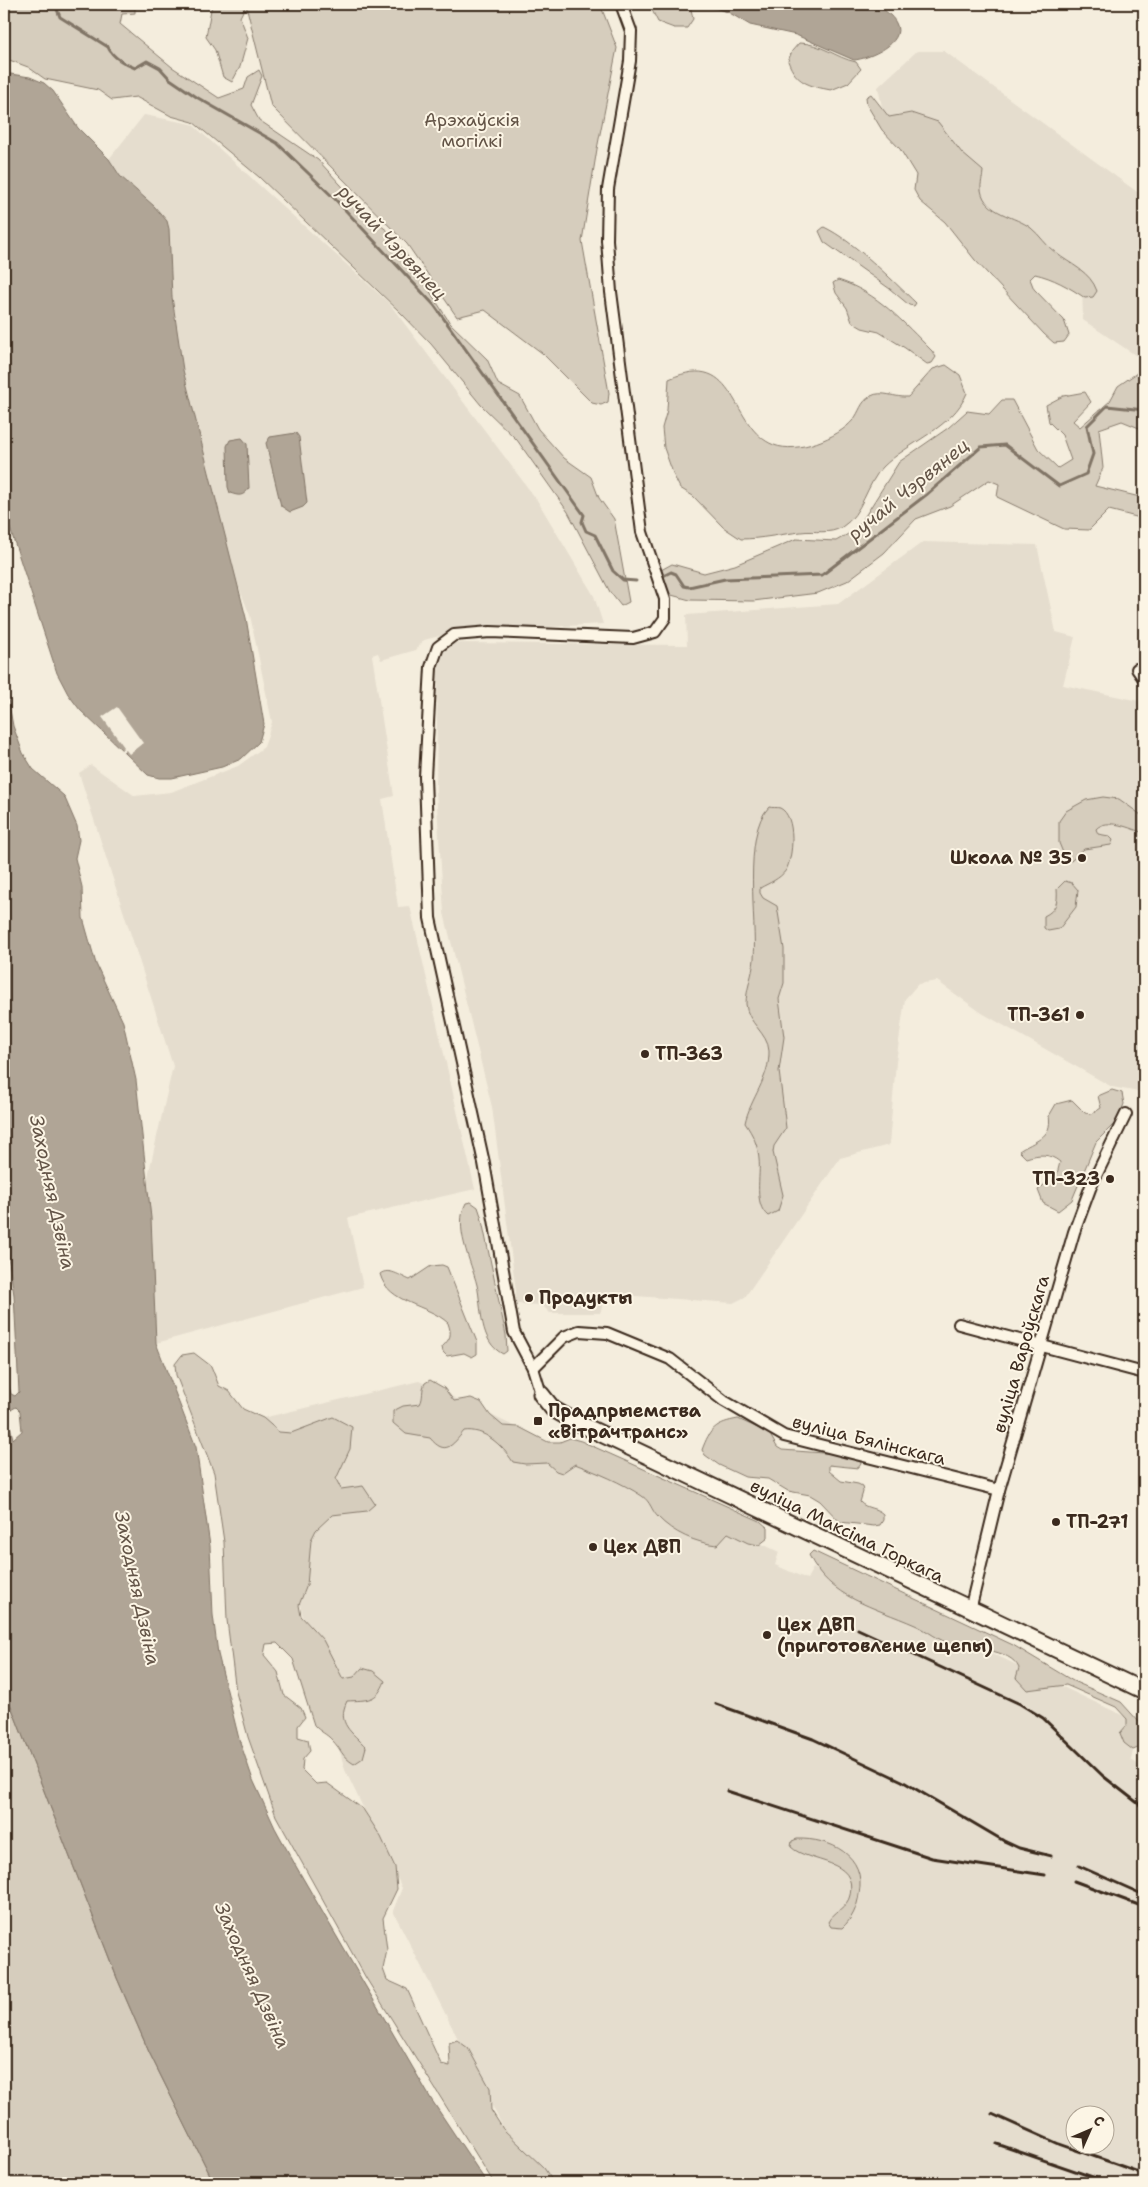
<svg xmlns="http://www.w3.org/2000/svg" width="1148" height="2187" font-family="'Shantell Sans',sans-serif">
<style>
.built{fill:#e5ddce;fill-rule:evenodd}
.green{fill:#d6cdbd;stroke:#887c6e}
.water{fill:#b0a596;stroke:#817466;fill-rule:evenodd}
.pier{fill:#f4eddd}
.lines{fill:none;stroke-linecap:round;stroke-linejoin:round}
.stream{stroke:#817466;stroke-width:3}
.street-casing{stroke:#3b2a1e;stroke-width:14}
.secondary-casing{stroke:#3b2a1e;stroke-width:19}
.street{stroke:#fcf5e5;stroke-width:10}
.secondary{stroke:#fcf5e5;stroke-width:15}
.rail{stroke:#3b2a1e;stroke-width:3}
.poi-dot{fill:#3b2a1e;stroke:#fcf5e5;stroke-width:2}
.labels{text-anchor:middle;stroke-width:4;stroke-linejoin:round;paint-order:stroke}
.park-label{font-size:18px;fill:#625346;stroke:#fcf5e5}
.poi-label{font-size:18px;font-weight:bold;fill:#3b2a1e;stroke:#fcf5e5;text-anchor:start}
.street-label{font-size:18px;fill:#3b2a1e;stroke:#fcf5e5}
.water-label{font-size:19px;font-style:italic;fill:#645548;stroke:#fcf5e5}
</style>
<rect width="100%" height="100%" fill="#f4eddd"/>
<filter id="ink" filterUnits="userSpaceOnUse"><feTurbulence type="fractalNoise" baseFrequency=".02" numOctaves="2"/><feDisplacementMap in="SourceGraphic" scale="10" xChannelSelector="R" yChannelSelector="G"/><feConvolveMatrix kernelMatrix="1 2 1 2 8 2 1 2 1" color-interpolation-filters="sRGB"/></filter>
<g filter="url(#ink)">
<g class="built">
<polygon points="917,51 944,51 1144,197 1144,361 1083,320 1082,285 884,117 878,87"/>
<polygon points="144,115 192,124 389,303 537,500 594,596 603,624 455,632 424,640 416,650 381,660 378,653 372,655 394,796 382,799 398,907 410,906 475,1189 348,1218 363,1287 156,1343 151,1218 146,1185 173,1066 79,773 91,765 135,796 171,792 238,766 264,747 272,722 250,615 235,578 183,370 172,297 168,223 154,206 120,176 109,159"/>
<polygon points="923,542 1037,545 1056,632 1075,637 1063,685 1144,702 1144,1093 1112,1087 982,1013 937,981 918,984 905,999 896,1062 889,1145 840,1158 745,1297 733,1303 607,1294 600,1313 550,1313 542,1305 516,1304 516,1291 492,1107 444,913 436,790 438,651 449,643 687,645 686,615 838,604"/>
<path d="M419,1381L779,1552L775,1565L807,1579L813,1568L1126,1717L1138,1729L1131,1760L1144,1768V2183H545L506,2133L393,1911L402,1888L345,1770L280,1532L254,1420ZM1076,2114H1106V2144H1076Z"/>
</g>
<g class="green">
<polygon points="4,4 135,4 135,13 122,14 120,24 172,67 219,98 244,89 248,77 259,70 262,76 251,105 259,120 318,160 373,220 388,231 404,251 450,323 487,359 498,384 520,396 538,429 564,458 591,477 599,498 614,519 629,602 621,606 610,592 568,512 517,440 481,405 431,344 401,313 259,177 193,122 171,116 136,97 112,100 98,90 45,79 28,67 4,58"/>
<polygon points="212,4 600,4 617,48 597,149 582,241 609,393 608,402 601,405 592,403 542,353 485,310 457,317 407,244 271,106 246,5 240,17 248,38 240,67 232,82 223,77 215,50 206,37"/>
<polygon points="649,4 690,4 693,19 687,28 674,28 658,22"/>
<path d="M799,43C821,43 836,58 856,62L861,69L848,83L831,90C809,86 796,83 788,61L792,51Z"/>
<path d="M871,94L889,117L911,113L938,122L962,153L983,171C983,177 980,184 981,190C985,214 1016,216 1031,228C1040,235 1046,246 1056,253C1071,265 1090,271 1097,291L1093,297L1085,298C1069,287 1053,278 1035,274L1030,279L1034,289L1064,320L1069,335L1064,342L1054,343L1044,334L975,260L945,222L920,201L914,190L916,175L900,149L882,130L867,105L866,97Z"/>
<path d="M824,227C855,242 891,279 916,303L914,306L909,305L890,289L824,242L819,231Z"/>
<path d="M838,280C877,292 903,322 932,351L936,357L932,363L927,364L905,348L879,332L862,328L852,322L847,308L836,293L833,283Z"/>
<polygon points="1144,359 1144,430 1122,421 1099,429 1103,468 1095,486 1144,498 1144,519 1109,510 1089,530 1064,529 997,497 999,484 989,480 950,506 916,519 884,553 847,581 818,593 753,601 690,600 664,593 661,570 672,564 704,573 735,565 796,539 836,541 857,529 899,462 948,428 967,411 989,414 1002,400 1012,400 1038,449 1058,468 1071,460 1062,435 1049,422 1046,405 1063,396 1085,392 1091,402 1073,421 1080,427 1110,401 1118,386 1137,373"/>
<path d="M946,365L960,375L967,393C953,428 908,442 883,467C866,484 863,514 842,527C830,535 814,530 801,532C781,534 761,539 741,539L723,527L693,496L680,488L674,476L664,448L662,428L667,410L669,379C739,348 729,428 774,445C797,454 838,438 853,420C860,412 860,402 871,396C882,390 895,398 908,397L933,369Z"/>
<path d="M1103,797L1119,799L1144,817V833C1131,829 1107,817 1096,829L1098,834L1109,836L1113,840L1111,845L1084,849L1071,861L1066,860L1059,843V821L1066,811L1086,800Z"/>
<path d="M769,807C772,808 777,807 780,808C797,816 793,858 786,870C780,879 769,883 760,888V893L763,898L777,906L784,949V983L779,999L784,1037L779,1071L786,1128L774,1146L773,1152L783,1195L778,1211L768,1216C753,1204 761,1176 759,1159C758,1145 753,1135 745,1123C750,1099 770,1078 769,1051C768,1033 747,1023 746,1004C746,989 753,974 754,959C757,922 742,834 769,807Z"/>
<path d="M1065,881L1072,883L1078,890L1076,907L1059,929L1048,931L1044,928V916C1056,910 1058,903 1057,889Z"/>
<path d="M1112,1090L1122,1093L1124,1104L1117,1121L1096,1142L1072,1200L1058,1211L1043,1203L1038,1190L1057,1174L1060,1162C1049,1153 1039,1154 1026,1158L1019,1151C1034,1141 1053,1138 1049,1116L1056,1104L1072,1100L1085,1113L1092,1114L1101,1108L1098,1096Z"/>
<path d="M471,1202L478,1207L481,1216L506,1335L507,1351L503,1354C479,1342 482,1308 477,1285C471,1261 453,1227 466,1203Z"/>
<path d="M442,1265L447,1267L477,1342V1354L472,1357L464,1353L447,1356L443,1352L442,1347C451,1338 452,1335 448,1323C428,1304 388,1304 380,1274C389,1267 400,1276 410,1280L431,1266Z"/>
<path d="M194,1353L211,1366L219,1386L229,1391L243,1409L263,1418L279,1432L291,1433L333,1417L352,1427L350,1449L336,1479L341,1489L363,1486L375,1504L367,1511L332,1515L316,1530L311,1540L307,1585L299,1605L301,1616L323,1640L343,1679L354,1677L362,1668L373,1671L385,1681C377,1702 367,1700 347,1701C336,1724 352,1732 366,1747L363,1758L354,1764C341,1756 342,1750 332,1740C327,1734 320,1732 314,1725L293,1659L277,1643L266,1644L264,1655L278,1672L284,1695L301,1708L305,1717L298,1726V1737L308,1740L310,1751L303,1759L302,1770L316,1784L327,1783L363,1809L381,1837L395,1867L397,1889L383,1918L387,1950L383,1969L387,1980L407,1989L441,2064L450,2066L449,2043L457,2040L468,2048L490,2088L491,2110L503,2129L544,2168L554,2183H494L366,1978L276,1816L248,1737L236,1692L227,1620L224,1542L214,1473L176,1375L175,1364L182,1355Z"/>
<path d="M430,1380L444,1388L454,1401L471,1398L481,1402L490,1415L503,1426L519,1427L548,1442H560L570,1438L581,1441L760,1521L768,1528V1538L759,1545L748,1543L728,1533L717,1545C696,1543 673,1533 658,1517C651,1510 651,1502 642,1496C621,1482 598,1473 575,1464L562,1473L556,1471L547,1463L525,1464L513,1462C502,1445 484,1428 464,1431C452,1446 445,1456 430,1438L406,1434L393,1423V1411L403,1406L420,1404C424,1397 421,1390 425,1383Z"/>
<path d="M738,1419L769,1433L777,1447L782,1450L850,1455L860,1458L861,1464L858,1468L829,1465V1471L841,1481L858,1484L862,1486L863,1492L860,1502C866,1509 876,1507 883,1514V1520L880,1525L874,1526L840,1522L820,1501L810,1495L788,1491L768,1479L745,1477L719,1465L705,1455L702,1450C710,1428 716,1423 738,1419Z"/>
<path d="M813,1551L1013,1645L1073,1681L1121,1702L1140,1723L1144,1738L1143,1746L1133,1750L1124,1743L1120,1733L1127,1725V1719L1116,1707L1066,1685L1027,1690L1016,1678L1019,1668C1010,1648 971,1649 952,1644C939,1641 927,1630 915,1625C874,1607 829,1598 809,1555Z"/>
<polygon points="4,1688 117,1978 149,2052 214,2183 4,2183"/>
<path d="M797,1839C830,1838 867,1855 859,1894C857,1908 852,1919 842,1928L831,1927L828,1922C833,1912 848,1907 850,1895C858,1858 809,1864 791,1847L792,1841Z"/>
</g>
<g class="water">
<path d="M701,4H875C882,8 893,16 896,23C907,43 868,59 854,60L796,35L750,25L728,12Z"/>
<polygon points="4,73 30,77 44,83 53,91 78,128 109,159 120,176 154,206 167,221 169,229 172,297 183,370 246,618 264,724 259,742 241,759 222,767 172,778 159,778 148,775 80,710 68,694 57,673 4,510"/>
<polygon points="296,433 299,437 307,503 303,507 290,512 281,506 266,443 270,437"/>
<path d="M242,438L247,444L249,488C243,497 239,496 230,493L228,487L227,446L230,440Z"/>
<path d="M4,677L13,726L23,753L33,769L64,796L77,826L79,840L75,858L82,887L83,918L96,964L123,1022L136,1080L151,1218L156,1343L196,1447L210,1546L213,1615L218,1654L239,1739L253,1780L275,1828L297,1868L431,2099L487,2183H214L149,2052L117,1978L4,1688V1335L6,1375L11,1394L15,1396L19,1392L14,1295L4,1228ZM16,1407L20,1411L22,1431L13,1439L7,1412Z"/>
</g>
<polygon class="pier" points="117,707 143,743 129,754 126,750 122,752 121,750 124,747 102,717"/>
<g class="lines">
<g class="stream">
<path d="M55,4L60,17L108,47C112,57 126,65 135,68L147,61L160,68L170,79L198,98L277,143L335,199L434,305L584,515L582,522L586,531L595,535L613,571L623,580L636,581"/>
<polyline points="661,577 671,572 676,574 684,586 689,587 725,579 822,575 926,495 981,447 1005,445 1059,486 1086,474 1093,454 1087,426 1107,406 1144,410"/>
</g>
<defs>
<g id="street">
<polyline points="1137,669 1144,679"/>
<polyline points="959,1324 1144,1373"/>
<polyline points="533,1368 564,1337 579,1331 607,1333 670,1359 724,1401 784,1436 999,1490"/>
<polyline points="541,1394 533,1368 514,1332 484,1163 430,918 425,777 431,667 438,647 454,635 490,632 633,638 655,632 665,618 665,599 642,532 611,292 607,240 608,189 630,61 631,31 621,4"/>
<polyline points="970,1610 999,1490 1074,1232 1091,1186 1126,1114"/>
</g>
<polyline id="secondary" points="541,1394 553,1409 574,1421 1144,1691"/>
</defs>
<use href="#street" class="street-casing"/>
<use href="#secondary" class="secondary-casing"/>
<use href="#street" class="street"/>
<use href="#secondary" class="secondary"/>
<g class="rail">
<polyline points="858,1629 1020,1704 1043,1718 1103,1776 1144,1808"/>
<polyline points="716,1704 813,1739 902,1781 1004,1841 1019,1848 1051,1856"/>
<polyline points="727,1791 932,1858 1045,1875"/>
<polyline points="1079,1866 1144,1895"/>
<polyline points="1074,1881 1144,1907"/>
<polyline points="992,2114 1059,2144 1144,2174"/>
<polyline points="997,2144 1110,2183"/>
</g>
</g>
</g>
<g class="poi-dot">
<circle cx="1082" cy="858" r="5"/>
<circle cx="1080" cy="1015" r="5"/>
<circle cx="645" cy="1054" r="5"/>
<circle cx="1110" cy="1179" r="5"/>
<circle cx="529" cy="1298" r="5"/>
<rect x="533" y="1416" width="10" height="10" rx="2.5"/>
<circle cx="1056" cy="1522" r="5"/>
<circle cx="593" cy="1547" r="5"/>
<circle cx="767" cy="1635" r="5"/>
</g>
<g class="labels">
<g class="park-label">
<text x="472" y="126">Арэхаўскія<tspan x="472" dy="21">могілкі</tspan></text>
</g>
<g class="poi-label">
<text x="1072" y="864" text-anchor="end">Школа № 35</text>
<text x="1070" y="1021" text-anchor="end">ТП-361</text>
<text x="655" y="1060">ТП-363</text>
<text x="1100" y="1185" text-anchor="end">ТП-323</text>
<text x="539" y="1304">Продукты</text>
<text x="548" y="1417">Прадпрыемства<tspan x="548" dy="21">«Вітрачтранс»</tspan></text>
<text x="1066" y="1528">ТП-271</text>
<text x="603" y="1553">Цех ДВП</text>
<text x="777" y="1631">Цех ДВП<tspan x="777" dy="21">(приготовление щепы)</tspan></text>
</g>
<g class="street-label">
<text transform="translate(1021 1354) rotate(-74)" y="6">вуліца Вароўскага</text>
<text transform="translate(869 1440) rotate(14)" y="6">вуліца Бялінскага</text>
<text transform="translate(847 1531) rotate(26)" y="6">вуліца Максіма Горкага</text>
</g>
<g class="water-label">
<text transform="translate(393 242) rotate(47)" y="7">ручай Чэрвянец</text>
<text transform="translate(908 489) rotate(-39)" y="7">ручай Чэрвянец</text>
<text transform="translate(53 1192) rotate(78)" y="7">Заходняя Дзвіна</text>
<text transform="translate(138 1588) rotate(78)" y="7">Заходняя Дзвіна</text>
<text transform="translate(253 1975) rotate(66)" y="7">Заходняя Дзвіна</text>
</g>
</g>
<rect width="1148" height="2187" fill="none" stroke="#fcf5e5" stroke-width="20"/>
<rect x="10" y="10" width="1128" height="2167" fill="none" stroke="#3b2a1e" stroke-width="2" filter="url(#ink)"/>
<g transform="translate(1090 2130) rotate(45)"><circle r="24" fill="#fcf5e5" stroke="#afa495"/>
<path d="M0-4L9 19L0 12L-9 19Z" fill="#3b2a1e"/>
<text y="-8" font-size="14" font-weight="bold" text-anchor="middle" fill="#3b2a1e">С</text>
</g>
</svg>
